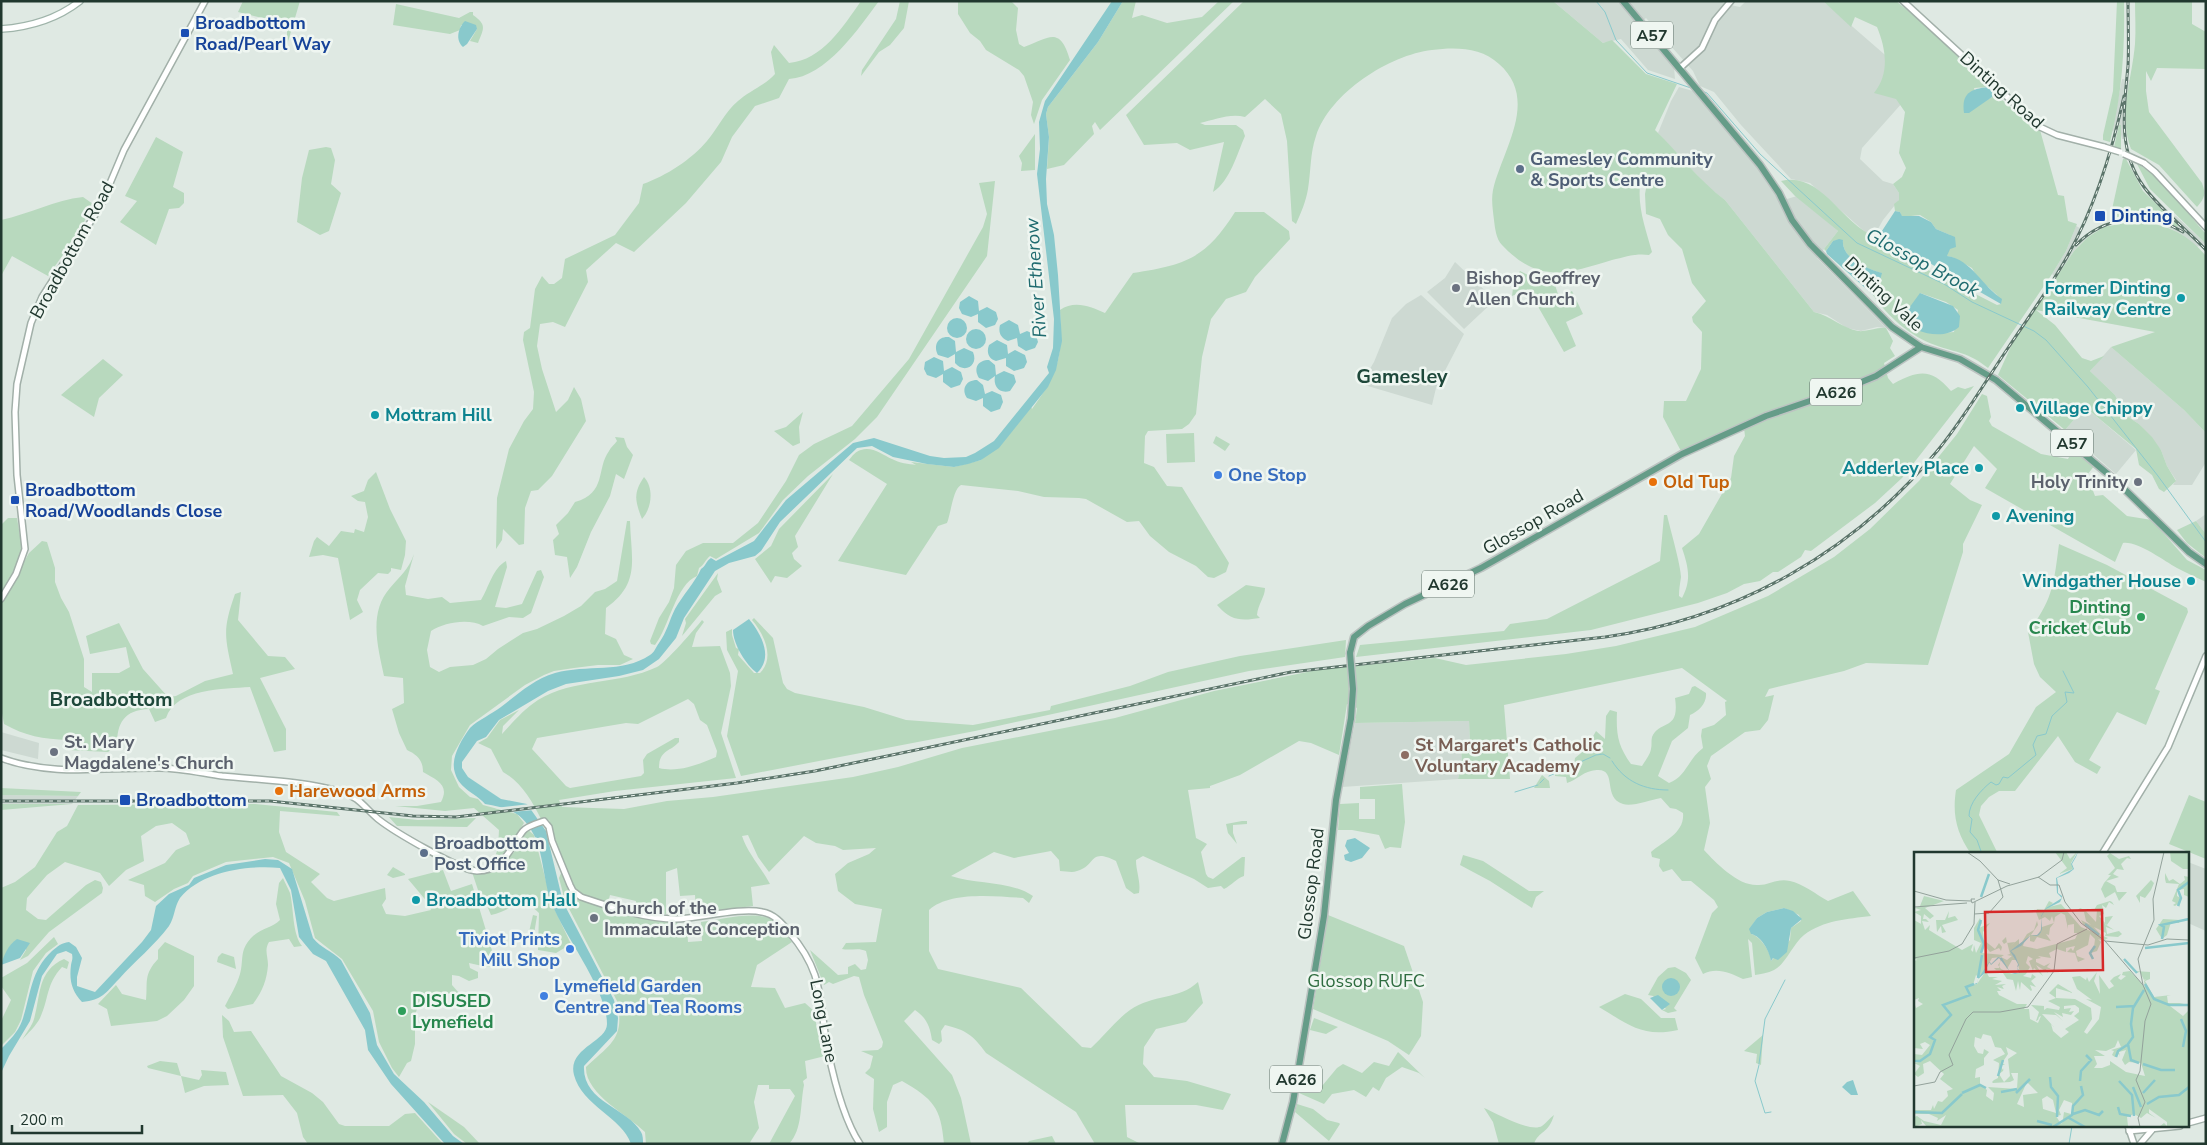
<svg xmlns="http://www.w3.org/2000/svg" width="2207" height="1145" font-family="'Nunito Sans',sans-serif">
<style>
.built{fill:#cdd9d2}
.green{fill:#b8d9be;fill-rule:evenodd}
.water{fill:#89c9cc}
.pier{fill:#dfe9e3}
.lines{fill:none;stroke-linecap:round;stroke-linejoin:round}
.stream{stroke:#89c9cc;stroke-width:1}
.tertiary-casing{stroke:#a2b0a9;stroke-width:8}
.secondary-casing{stroke:#9fb4aa;stroke-width:8}
.primary-casing{stroke:#bcc3c1;stroke-width:9}
.tertiary{stroke:#fff;stroke-width:5}
.secondary{stroke:#fff;stroke-width:5.5}
.primary{stroke:#659c88;stroke-width:6}
.rail-casing{stroke:#5b746a;stroke-width:3}
.rail{stroke:#eff6f1;stroke-width:1;stroke-dasharray:4;stroke-linecap:butt}
.tertiary-bridge-casing{stroke:#a2b0a9;stroke-width:8;stroke-linecap:butt}
.primary-bridge-casing{stroke:#bcc3c1;stroke-width:9;stroke-linecap:butt}
.tertiary-bridge{stroke:#fff;stroke-width:5}
.primary-bridge{stroke:#659c88;stroke-width:6}
.transit-dot{fill:#1a4fb4;stroke:#eff6f1;stroke-width:2}
.service-dot{fill:#5c6f8a;stroke:#eff6f1;stroke-width:2}
.worship-dot{fill:#6b7280;stroke:#eff6f1;stroke-width:2}
.culture-dot{fill:#0f9aa8;stroke:#eff6f1;stroke-width:2}
.shop-dot{fill:#3f7fe0;stroke:#eff6f1;stroke-width:2}
.food-dot{fill:#e8710a;stroke:#eff6f1;stroke-width:2}
.leisure-dot{fill:#2e9e5b;stroke:#eff6f1;stroke-width:2}
.education-dot{fill:#8d6e63;stroke:#eff6f1;stroke-width:2}
.labels{text-anchor:middle;stroke-width:5;stroke-linejoin:round;paint-order:stroke}
.shield{fill:#eff6f1;stroke:#5f7169;stroke-width:1}
.shield-label{font-size:16px;font-weight:bold;fill:#21382f}
.transit-label{font-size:18px;font-weight:bold;fill:#164399;stroke:#eff6f1;text-anchor:start}
.street-label{font-size:18px;fill:#21382f;stroke:#eff6f1}
.service-label{font-size:18px;font-weight:bold;fill:#4e5e75;stroke:#eff6f1;text-anchor:start}
.worship-label{font-size:18px;font-weight:bold;fill:#5b616d;stroke:#eff6f1;text-anchor:start}
.culture-label{font-size:18px;font-weight:bold;fill:#0d838f;stroke:#eff6f1;text-anchor:start}
.shop-label{font-size:18px;font-weight:bold;fill:#366cbe;stroke:#eff6f1;text-anchor:start}
.food-label{font-size:18px;font-weight:bold;fill:#c56008;stroke:#eff6f1;text-anchor:start}
.leisure-label{font-size:18px;font-weight:bold;fill:#27864d;stroke:#eff6f1;text-anchor:end}
.education-label{font-size:18px;font-weight:bold;fill:#785e54;stroke:#eff6f1;text-anchor:start}
.park-label{font-size:18px;fill:#2e6c3f;stroke:#eff6f1}
.water-label{font-size:19px;font-style:italic;fill:#1f6b6f;stroke:#eff6f1}
.quarter-label{font-size:20px;font-weight:bold;fill:#1e483a;stroke:#eff6f1}
.inset-river{fill:none;stroke:#89c9cc;stroke-width:2.5}
.inset-road{fill:none;stroke:#93a29b;stroke-width:1}
.view{fill:#d62828;fill-opacity:0.15;stroke:#d62828;stroke-width:2.5}
.inset-edge{fill:none;stroke:#21382f;stroke-width:2.5}
</style>
<rect width="100%" height="100%" fill="#dfe9e3"/>
<g class="built">
<polygon points="1553,1 1721,1 1725,4 1740,7 1746,1 1823,1 1899,67 1903,102 1862,148 1860,159 1883,181 1893,184 1899,193 1899,200 1883,220 1874,236 1865,232 1810,183 1791,179 1741,125 1714,92 1700,86 1693,71 1646,18 1637,26 1674,67 1675,79 1648,70 1621,39 1603,43"/>
<polygon points="2122,79 2130,80 2125,118 2127,139 2122,139 2119,125 2117,133 2112,131"/>
<polygon points="1679,87 1693,91 1775,188 1787,199 1797,196 1838,231 1817,258 1886,328 1877,327 1861,331 1847,328 1827,315 1814,312 1725,200 1708,187 1658,133 1671,101"/>
<polygon points="2176,216 2205,243 2197,247 2179,233 2167,227 2169,223 2177,227 2170,218"/>
<polygon points="2076,226 2082,229 2076,243 2087,234 2089,236 2074,251 2056,278 2052,274 2066,251"/>
<polygon points="1455,262 1495,300 1464,329 1427,292 1445,278"/>
<polygon points="1421,295 1464,334 1436,388 1432,405 1361,384 1374,362 1392,318 1406,304"/>
<polygon points="2111,347 2184,410 2206,433 2206,462 2192,485 2173,485 2176,480 2167,466 2161,450 2139,424 2125,415 2115,395 2090,371"/>
<polygon points="2085,407 2136,450 2116,474 2065,430"/>
<polygon points="2206,514 2206,534 2196,521"/>
<polygon points="1469,721 1470,743 1461,748 1462,762 1458,779 1342,787 1355,723"/>
<polygon points="1,732 39,743 38,759 1,750"/>
<polygon points="1,795 78,796 72,804 1,804"/>
<polygon points="2188,862 2206,869 2206,931 2188,923"/>
</g>
<g class="green">
<polygon points="243,1 300,1 287,45 287,31 283,23 238,12"/>
<path d="M861,1H879C859,28 826,77 789,79L779,98L755,106L732,137L721,162L686,203L634,252L616,243L586,270L588,282L565,327L553,322L540,324L537,346L542,369L556,412L568,400L574,387L581,399L586,421L552,476L538,490L531,491L525,508L524,544L519,545L503,529L502,540L496,549L497,498L509,449L524,421L533,409L534,392L523,340L524,332L530,328L535,289L542,276L549,284H554L562,278L565,259L615,235L639,203L643,184C666,176 692,159 707,141C718,128 725,112 738,101C749,91 767,84 775,74L771,52L774,45L789,63C822,60 843,27 861,1Z"/>
<polygon points="900,1 909,1 904,28 890,45 879,52 861,76 862,70 896,19"/>
<path d="M958,1H1011L1018,8L1016,30L1019,44L1024,47C1050,37 1060,26 1070,60L1042,100L1034,124L1031,115L1033,102L1024,76L1019,70L986,50L980,41L970,33L958,14Z"/>
<polygon points="1123,1 1136,1 1132,18 1142,15 1167,23 1202,17 1219,1 1234,1 1100,130 1095,122 1092,126 1094,134 1064,165 1047,169 1049,137 1046,114 1048,107 1098,42"/>
<path d="M1244,1H1553L1603,43L1612,40L1646,74L1677,84L1655,130C1679,153 1698,180 1725,200L1814,312C1831,316 1842,328 1858,331C1867,332 1877,327 1886,328L1893,341L1890,348L1895,356L1884,363L1888,378L1893,384C1919,370 1931,368 1951,391L1958,387L1965,389L1974,386L1902,478L1875,503L1811,551L1805,550L1801,557L1778,572H1773L1760,581L1744,584L1727,593L1698,603L1591,630L1356,657L1360,645L1504,631L1510,624L1547,619L1660,561L1664,515H1667C1670,528 1681,566 1681,577C1680,584 1679,589 1679,596L1682,598C1692,580 1688,566 1682,548L1699,534L1731,478L1734,456L1745,436L1744,428L1682,453L1663,417L1664,401H1686L1701,369L1702,332L1693,322L1692,317L1706,301L1692,283L1682,249L1668,235L1660,219L1646,214L1645,194L1648,178L1643,173C1634,198 1645,227 1652,252L1649,255C1636,253 1625,257 1612,260C1566,274 1539,284 1502,245C1496,239 1495,228 1494,220C1493,211 1491,200 1493,190C1502,150 1540,100 1499,64C1481,47 1455,47 1432,50C1389,55 1330,93 1316,136C1310,153 1311,171 1308,189C1306,201 1301,213 1296,224L1292,221L1287,141L1281,114L1265,99L1245,117C1230,113 1214,120 1200,123L1205,125H1236L1243,130L1245,136C1237,154 1230,181 1213,192L1224,142L1190,150L1177,143L1144,145L1126,115Z"/>
<path d="M1823,1H1896L1931,30L1988,87L1974,88L1979,104L1992,97L1993,92L2026,121L2040,130L2058,195L2064,196L2068,221L2077,224L2066,251L2052,274L1988,368C1968,352 1957,353 1935,345C1910,336 1888,317 1873,295L1880,280L1881,273C1867,269 1841,258 1843,240L1833,241L1826,251L1824,249L1838,231L1795,196L1781,181C1821,171 1841,223 1874,236L1877,244L1997,305L2001,304L1997,295L1977,277L1972,268L1952,257L1947,256L1950,235L1936,229L1931,222L1920,215L1902,217L1900,212L1895,211L1894,204L1899,200V193L1893,184L1902,177L1906,168L1899,153L1905,112L1896,99L1874,93C1890,73 1886,49 1877,27L1855,17L1851,27ZM1920,293L1946,302L1958,310L1954,332L1932,334Z"/>
<path d="M2117,1H2124C2125,49 2122,95 2110,142L2103,140V135L2113,91Z"/>
<path d="M2135,1H2192V24L2206,32V69L2157,68L2151,81L2146,71V91L2149,112L2202,183C2206,194 2205,198 2197,207L2159,165L2131,149C2118,115 2132,79 2135,44C2136,30 2135,15 2135,1Z"/>
<path d="M396,4L459,18L470,12H473V15C487,25 484,28 478,43L470,41L477,29L461,25L460,30L450,34L393,25Z"/>
<polygon points="2119,125 2121,125 2121,149 2114,147"/>
<polygon points="1035,134 1035,170 1021,171 1022,163 1019,156"/>
<polygon points="156,137 183,152 173,187 184,193 184,203 179,208 169,209 156,245 120,222 137,201 125,196"/>
<polygon points="326,147 331,148 335,160 331,184 341,193 329,231 320,235 297,222 302,178 309,150"/>
<polygon points="2123,159 2126,159 2143,191 2178,225 2177,227 2151,217 2117,217 2116,214 2111,214"/>
<path d="M2137,164C2159,174 2188,214 2206,234V244L2150,189Z"/>
<path d="M995,181L987,256L877,417L855,439L808,476L783,500L759,533L716,559L710,556C705,560 704,565 699,568L697,576C676,584 669,627 655,645L651,644L650,641L659,618L669,602L674,588L676,565L686,551L703,543H733L758,523L786,481L799,455L814,444L852,426L909,359L983,227L987,214L979,183Z"/>
<path d="M83,197L93,204L79,232L48,276L12,256L1,276V220C29,214 55,200 83,197Z"/>
<path d="M1235,212H1264L1289,231L1290,239L1255,277L1246,292L1226,299L1211,319L1202,357L1196,414L1189,424L1182,429L1148,431L1145,436L1144,463L1154,467L1167,486L1182,487L1229,563L1226,572L1214,578L1208,577L1196,566L1169,552L1150,536L1139,521L1127,522L1086,499L1079,498L1044,497L1018,491L961,485C953,489 951,513 947,523L938,526L906,575L838,561L887,484L849,460C852,456 856,451 861,450C872,446 883,455 892,459C899,463 909,464 916,465L911,462L954,467L981,460L1031,406L1032,409C1059,372 1063,356 1060,310C1074,300 1090,306 1105,313L1133,273C1186,265 1206,258 1235,212Z"/>
<path d="M2130,222C2162,222 2185,231 2206,256V433L2184,410L2111,347L2155,332L2036,310L2055,325L2082,358L2091,361L2104,356L2090,371L2115,395L2125,415L2139,424L2152,437L2161,450L2167,466L2176,481L2164,492L2159,489L2152,475L2139,465L2136,449L2085,407L2065,430L1998,375L2012,344L2074,251L2088,237L2104,227Z"/>
<polygon points="1520,271 1530,276 1553,279 1559,297 1572,291 1583,314 1566,322 1576,346 1564,352 1528,289 1512,296 1514,280"/>
<polygon points="103,359 123,375 99,398 94,417 61,395"/>
<path d="M1982,394L1987,396L1991,417L1989,421L1992,426L2041,454L2068,459L2074,447L2095,465L2087,475L2095,496L2103,495L2127,516L2152,520L2187,560L2206,570V582C2196,577 2186,573 2177,568C2164,561 2138,541 2123,543L2115,562L1985,488L1997,469L1974,446L1950,484L1970,500L1982,505L1963,544V552L1928,665L1866,663L1844,671L1769,689L1765,697L1774,695L1768,720L1760,730L1745,732L1711,756L1707,766L1711,779L1705,787L1710,823L1704,850C1716,863 1739,887 1759,885C1770,885 1777,878 1790,881C1802,883 1817,895 1828,901L1853,891L1871,916C1847,919 1824,920 1804,935C1793,944 1785,965 1774,970C1768,973 1761,974 1755,975L1752,943L1748,939L1752,977L1743,979C1730,973 1717,967 1703,974L1695,958L1712,913L1718,907L1714,900L1691,881H1682L1672,869L1663,872L1659,866L1660,859L1652,857L1651,852C1664,841 1685,833 1683,813L1676,809L1670,808L1661,798C1650,800 1632,807 1623,804C1600,797 1621,764 1591,771C1582,773 1576,780 1567,783L1566,777L1555,776V773L1566,771L1574,765L1575,758L1586,749L1596,731L1605,739L1606,716L1610,710L1617,712C1616,734 1618,746 1631,764L1642,766C1645,761 1650,755 1651,749C1652,745 1651,741 1652,737C1660,719 1680,732 1675,698L1689,694L1692,687L1695,686L1706,693C1707,703 1699,711 1690,715L1688,728L1672,741L1658,776L1669,783C1686,777 1688,759 1703,748L1701,736L1702,729L1714,725L1726,715L1725,702L1727,701L1682,668L1504,705L1510,779H1458L1462,762L1461,748L1470,743L1469,721L1355,723L1357,708L1347,704L1339,755L1311,743L1299,741L1240,775L1210,786V788L1188,790L1196,838L1207,844L1201,852L1206,874L1208,877L1213,879L1242,857H1245L1244,876C1237,878 1232,885 1224,889L1221,886L1208,888L1194,879L1143,856L1136,860C1136,872 1141,881 1139,893L1134,894L1126,888L1116,861C1089,847 1096,866 1077,871C1072,873 1066,871 1060,871L1059,860L1051,851L1014,858L994,852L951,876C977,885 1009,880 1033,896L1029,903L1023,898C996,896 949,891 929,910V951L938,969L1021,988L1082,1047L1091,1048C1104,1036 1116,1020 1130,1010C1153,994 1179,1000 1198,982L1203,1003L1186,1022L1156,1029L1144,1047L1143,1064L1154,1077L1187,1081L1231,1094L1223,1110L1196,1105H1125L1127,1137L1141,1144H1095L1076,1112L986,1053C973,1035 966,1030 945,1025L941,1031L942,1041L939,1044L932,1040C930,1027 927,1018 915,1010L904,1021L952,1075L961,1098L971,1144H944C941,1107 933,1099 902,1081L893,1085L887,1102V1127L879,1132L873,1109L874,1079L865,1073L870,1068L873,1056L861,1051L878,1050L882,1047L883,1042L864,995L859,977L854,976L833,984L829,982L824,985L810,950L838,975L848,974V967L855,964L861,970L866,969L868,960L866,951C858,947 851,951 842,949L846,943L876,942L882,909L855,904L838,891L835,874L848,863L869,854L876,848L843,850L835,846L816,843L804,836L769,872L758,857L748,835L742,836C748,854 761,867 770,884L751,887L753,906L696,913L695,895L680,896L677,868L666,872V914H647L635,910L636,901L610,895L607,907L656,920L677,922L678,929H687L688,942L702,941L701,922C720,920 758,909 774,921C781,926 786,935 792,942L757,965L751,987L775,988L785,1008L805,1003L814,1011L817,1029L821,1033L825,1056L805,1061L807,1078L803,1081L804,1085C800,1104 803,1129 789,1144H769L795,1096L790,1089H769V1085H758L754,1102L759,1128L749,1144H646L645,1132C628,1115 585,1094 586,1067C612,1043 625,1038 617,1001L565,901L559,878L564,866L549,820L541,819C532,801 521,782 503,772L491,749L478,743L487,738L500,720L519,710L503,726L502,734C514,721 524,709 538,700C574,678 619,685 657,667C665,663 695,629 702,620L704,622L696,633L692,647L720,646L730,673L731,686L721,733L736,778L615,791L559,800L562,807L624,809L667,801L713,797L853,777L898,767L962,748L1115,718L1214,691L1317,670L1435,658L1466,665L1566,654L1616,646L1695,627L1768,596L1834,557L1870,529L1919,481L1957,434ZM688,699L694,704L700,720L707,725L717,751L716,757C700,764 678,773 659,768C659,750 670,752 679,742V738H675L647,754L643,760L644,773L641,776L570,788L566,786L532,749L537,738L626,723L638,724ZM1784,908L1799,915L1801,921L1791,928L1790,940L1771,961C1771,952 1760,936 1751,934V927L1757,918L1767,912Z"/>
<polygon points="803,412 799,427 800,443 793,446 774,431 786,427"/>
<polygon points="1194,433 1195,462 1167,463 1166,434"/>
<polygon points="1216,436 1230,444 1225,451 1213,443"/>
<path d="M615,437L624,438L627,447L633,455L624,479L616,474L610,496L591,532L577,567L570,578L567,557L555,555L553,540L559,534L556,525L568,513L575,502C607,493 596,469 609,451C611,447 614,445 617,441Z"/>
<polygon points="376,472 390,509 406,541 405,555 401,570 391,568 391,571 388,574 378,573 360,590 357,600 363,612 350,620 338,558 323,555 309,557 314,541 317,537 329,546 341,531 354,533 355,529 364,532 368,517 365,502 358,501 351,496 364,491 368,480"/>
<polygon points="833,474 795,536 798,547 792,553 794,559 802,566 787,578 775,576 771,583 755,559 771,546 779,529"/>
<path d="M644,477C654,488 652,508 642,519C635,501 633,493 644,477Z"/>
<polygon points="8,518 17,518 22,548 13,574 1,596 1,525"/>
<path d="M627,521H630C631,559 641,583 606,608L605,634L616,639L624,655L633,659L620,665H598L574,668L554,671L544,675L525,685L470,725L452,756L451,770L459,787L470,797L478,799L483,805L517,814L524,823L507,850L493,863L498,848L499,830L474,808L445,811L395,806H417L441,802C450,785 437,780 423,772C423,761 418,755 407,750L399,733L392,709L404,703L403,678L384,676C378,647 368,613 390,588C400,576 409,569 414,554L405,586L406,595L428,599L442,597L450,603L481,600C489,587 493,568 506,561L507,567L495,607L506,608L522,604L537,571L541,570L544,577L531,613L523,618L509,617L483,626C470,618 444,622 431,631L427,650L430,667L439,672L450,667L473,665L486,659L498,649L523,633L537,629L564,616L581,606L595,592L605,589L617,581Z"/>
<polygon points="2196,521 2206,534 2206,558 2187,543 2177,530"/>
<path d="M42,541L47,542L55,568V582L61,598L69,612L84,659V687L92,692V673H119L130,667L126,647L90,654L86,636L119,623L143,669L168,697L176,696L205,681L233,674C225,637 222,631 235,594L241,592L238,620L268,656L285,657L295,669L260,678L286,729V750L274,752L250,687C224,689 176,688 166,718L155,722L149,709C124,710 117,723 117,745L108,752L68,750V740C43,739 25,736 4,724L1,708V602L29,553Z"/>
<path d="M2059,544L2107,565L2187,608L2188,612L2155,689L2160,691L2146,725L2117,712L2089,760L2101,767L2097,774L2075,762L2058,736L2015,791H1999L1989,797L1981,806L1979,815L1998,854H1971C1957,833 1952,816 1956,790L2009,754L2036,707L2056,692L2040,677L2034,664L2028,632C2053,600 2054,583 2059,544Z"/>
<polygon points="718,573 717,579 722,592 715,596 682,636 686,623 685,619"/>
<path d="M1246,585L1265,588C1265,597 1258,604 1257,615L1260,618C1241,621 1231,621 1217,605Z"/>
<path d="M754,618L773,638L783,683L787,689L795,693L864,707L906,720L973,725L1050,710L1051,706L1130,686L1168,672L1240,656L1346,640L1345,657L1249,671L975,731L741,776L727,736L738,671L727,650L726,632L732,629V635L736,648L739,649L738,655L754,673H760C776,657 763,633 752,620Z"/>
<polygon points="1542,775 1549,781 1550,788 1534,788"/>
<polygon points="1402,784 1405,822 1401,848 1390,847 1385,849 1379,835 1352,830 1338,830 1340,804 1359,803 1359,819 1375,819 1375,799 1360,799 1360,787"/>
<polygon points="1,788 81,792 78,796 1,795"/>
<polygon points="2189,795 2206,802 2206,859 2169,844"/>
<polygon points="1,804 72,804 1,810"/>
<polygon points="255,804 337,812 340,816 280,811 279,832 286,852 320,874 311,882 327,898 334,901 385,888 386,899 382,905 386,914 405,916 431,910 429,904 408,879 443,870 451,891 472,884 497,967 487,967 469,963 470,968 478,972 478,978 469,981 459,976 452,975 452,985 459,993 427,995 420,1000 415,1015 415,1044 411,1061 407,1063 399,1077 392,1068 379,1042 373,1011 342,959 315,938 305,901 289,863 273,857 226,862 193,876 188,883 174,889 155,902 145,896 144,885 128,880 165,863 176,850 190,844 186,833 172,823 156,826 141,836 144,861 126,870 109,886 100,873 65,862 47,875 27,898 26,910 38,919 46,920 86,885 95,880 101,882 103,888 102,893 49,932 28,956 20,960 26,950 25,943 17,940 1,963 1,888 15,882 35,867 57,832 67,826 78,805"/>
<polygon points="389,817 418,820 476,818 467,827 397,826"/>
<polygon points="1242,821 1247,821 1247,824 1233,825 1233,833 1237,844 1228,833 1226,824"/>
<path d="M527,829L534,835L552,904L571,944L556,953L538,950L539,913L526,901C513,905 504,912 491,915L482,894L479,893L473,875V873C499,873 505,859 524,843L522,839Z"/>
<polygon points="1463,855 1483,861 1529,891 1544,891 1536,897 1532,908 1490,881 1460,865"/>
<polygon points="393,867 405,874 405,875 393,878 387,875"/>
<path d="M283,878C285,883 288,888 290,893C294,909 292,933 302,946L294,947L289,939L269,942C264,950 268,956 268,965C267,980 262,992 253,1004L228,1009L225,1006C230,996 237,985 240,974C244,960 239,951 251,938C259,929 272,928 280,920L276,904L279,883Z"/>
<polygon points="533,915 537,916 534,934 529,932"/>
<polygon points="1328,915 1404,946 1423,1002 1421,1036 1409,1055 1388,1041 1313,1009"/>
<polygon points="54,937 58,944 46,953 33,971 21,1020 15,1032 1,1046 1,1021 11,1000 1,986 1,978 27,963"/>
<path d="M165,942L194,956V986L184,1000L167,1016L157,1021L111,1026L107,1009L98,1004L116,985L122,994L146,1000C148,982 143,975 158,959V950Z"/>
<polygon points="222,953 234,957 236,969 217,962 218,957"/>
<path d="M64,959L69,962L67,969L62,967C46,984 49,999 40,1018C36,1026 28,1033 22,1040C26,1033 32,1026 34,1019C41,995 37,971 64,959Z"/>
<polygon points="1675,967 1686,973 1691,980 1674,1008 1677,1011 1668,1013 1662,1010 1666,1009 1653,996 1648,995 1658,977 1668,968"/>
<path d="M1625,994L1641,999L1661,1018H1675L1678,1030C1642,1038 1628,1024 1599,1007Z"/>
<polygon points="222,1015 229,1021 234,1032 251,1031 281,1076 312,1093 323,1102 339,1124 345,1126 389,1126 405,1114 415,1113 443,1144 308,1144 303,1137 297,1113 283,1095 243,1096 223,1037"/>
<polygon points="1314,1018 1338,1027 1326,1034 1310,1030"/>
<polygon points="1763,1035 1761,1065 1756,1063 1757,1054 1744,1051"/>
<polygon points="1398,1052 1425,1078 1419,1073 1402,1067 1386,1078 1379,1091 1373,1087 1366,1097 1354,1090 1332,1094 1324,1104 1299,1093 1299,1088 1317,1092 1337,1068 1343,1064 1362,1073 1374,1062 1389,1066"/>
<polygon points="160,1061 177,1063 181,1076 199,1080 202,1075 201,1070 226,1072 229,1085 204,1086 185,1093 181,1076 148,1068 147,1066"/>
<polygon points="428,1102 464,1127 480,1144 467,1144 454,1134"/>
<polygon points="1297,1104 1313,1109 1327,1120 1339,1123 1340,1124 1329,1141 1295,1112"/>
<path d="M1484,1108C1496,1113 1530,1133 1542,1126C1546,1123 1550,1118 1554,1115C1548,1135 1539,1130 1534,1144H1499L1493,1122Z"/>
<polygon points="1052,1136 1056,1144 1027,1144 1029,1141"/>
</g>
<g class="water">
<path d="M1112,1H1123L1098,42L1048,107L1046,114L1049,137L1046,179L1047,204L1054,235L1058,275L1062,341L1056,370L1048,387L999,448L981,460L968,464L954,467L927,464L893,457L872,446L857,448L780,522L761,551L755,556L729,563L715,571L684,618L676,638L659,659L643,670L619,676L566,684L548,691L499,720L486,737L477,741L462,762V768L468,777L501,799L527,804L546,831L563,902L614,1000L618,1018L617,1031L584,1066C582,1102 628,1108 641,1132C643,1135 643,1140 643,1144H631C622,1117 582,1106 574,1075C567,1048 607,1042 607,1024C607,990 565,937 552,904C544,885 543,851 534,835C522,812 509,808 485,804C475,792 460,790 455,773C450,759 461,740 470,728C478,720 492,714 501,707C518,694 534,679 555,673C587,664 622,674 650,655C654,653 656,647 659,643C667,632 669,621 675,609C683,595 695,582 701,569C706,566 706,561 711,558L716,561L754,541L786,500L853,443L874,438L930,456L944,458L966,457L975,453L994,441L1049,373L1047,367L1053,348L1054,319L1037,174L1040,149L1039,122L1045,101Z"/>
<path d="M465,21L476,25L477,29L467,44L463,47C455,40 458,28 465,21Z"/>
<path d="M1988,87L1993,92L1992,97L1969,113H1964C1961,93 1971,89 1988,87Z"/>
<path d="M1895,211L1900,212L1902,216H1919L1931,222L1936,229L1955,237L1956,247L1950,249L1947,256C1971,259 1983,287 2002,299L2001,304L1926,261L1880,239L1878,237Z"/>
<path d="M1839,239L1843,240C1841,258 1867,269 1882,273L1880,280L1873,295L1827,254L1826,251L1833,241Z"/>
<path d="M1920,293L1953,306L1960,316L1959,327C1944,341 1913,333 1901,319Z"/>
<polygon points="969,296 978,301 979,311 987,307 996,312 998,319 995,325 986,328 978,322 978,314 971,317 962,314 959,308 960,302"/>
<circle cx="957" cy="328" r="10"/>
<path d="M1009,320L1018,325L1020,334L1027,331L1036,335L1038,342L1035,348L1026,351L1018,346L1017,338L1008,341C1001,338 998,333 1000,325Z"/>
<circle cx="976" cy="339" r="10"/>
<path d="M949,337L955,341L956,352L964,348L973,352C979,366 964,374 955,363V354L948,358L938,355C933,345 938,336 949,337Z"/>
<path d="M997,340L1007,345L1008,354L1015,350L1025,355L1027,362L1024,368L1014,371L1006,366V358L996,361C989,359 986,353 989,345Z"/>
<polygon points="934,357 943,361 944,371 952,367 961,372 963,379 960,385 951,388 943,382 943,374 936,378 927,375 924,369 925,362"/>
<path d="M989,360L995,365L996,375L1004,371L1014,375L1016,382L1010,391C999,394 993,386 995,376L988,381L979,378C973,368 978,360 989,360Z"/>
<path d="M977,380L983,385L985,394L992,391L1001,395L1003,402L1000,409L991,412L983,406V398L976,401L967,398C961,389 966,380 977,380Z"/>
<path d="M749,619C761,634 774,657 757,673C746,665 733,644 733,630Z"/>
<polygon points="1355,838 1370,848 1362,858 1351,862 1345,860 1344,855 1349,853 1345,846 1347,840"/>
<path d="M265,859L278,860L292,869L313,938C321,948 332,951 341,960L370,1013L377,1045L394,1074L424,1102L453,1136L464,1144H445L391,1084L368,1050L365,1030L326,961L313,954L299,937L291,890L280,868C248,865 202,871 180,898C174,907 175,917 169,926C155,945 135,961 119,979C105,993 103,1000 82,1002C72,991 69,981 71,965C72,960 73,959 72,954L66,951L57,954L42,976L30,1021L9,1056L1,1073V1049C9,1041 18,1032 22,1021C31,996 30,971 52,951C58,946 61,943 69,942L76,947L82,958L77,977V986L95,992L142,942L151,930L156,906L169,894L189,885L194,878L226,865Z"/>
<path d="M1784,908L1793,911L1802,919L1791,928L1787,952L1778,960L1773,958L1771,961C1770,953 1762,936 1751,934L1749,929L1757,918L1767,912Z"/>
<path d="M17,939L30,943L20,958L1,965C4,955 8,945 17,939Z"/>
<circle cx="1671" cy="987" r="9"/>
<polygon points="1658,995 1670,1004 1662,1010 1650,998"/>
<polygon points="1853,1080 1858,1095 1851,1095 1842,1087 1847,1082"/>
</g>
<polygon class="pier" points="530,804 534,810 511,812 495,808"/>
<g class="lines">
<g class="stream">
<polyline points="1596,1 1605,12 1616,40 1647,73 1691,88"/>
<polyline points="1702,91 1707,93 1760,154 1857,243 1944,284 1972,302 2034,331 2046,340 2088,387 2158,476 2206,542"/>
<path d="M1612,761C1625,782 1645,790 1668,790"/>
<polyline points="1549,776 1596,755 1603,754 1610,758"/>
<polyline points="1540,783 1544,779"/>
<polyline points="1515,792 1538,785"/>
<path d="M1982,854L1977,840L1970,832L1972,819L1969,816C1969,803 1981,790 1991,782L1996,785L1999,784L2003,777L2008,778L2036,755L2033,745L2037,736L2046,734L2052,716L2067,702L2065,692L2074,693L2063,671"/>
<polyline points="1759,1064 1765,1019 1785,980"/>
<polyline points="1759,1065 1755,1081 1765,1113 1771,1112"/>
<polyline points="2069,1144 2072,1126"/>
</g>
<defs>
<g id="tertiary">
<polyline points="1903,1 2040,127 2057,135 2104,147"/>
<polyline points="1680,68 1702,48 1715,20 1731,1"/>
<polyline points="2144,163 2155,172 2206,227"/>
<polyline points="1,599 16,574 25,549 17,475 15,412 17,384 31,323 42,297 100,207 124,150 205,1"/>
<path d="M1,758C52,777 106,767 159,768C180,768 201,773 222,776C262,780 303,781 342,792C359,797 365,808 378,819C393,831 459,870 477,871C504,871 510,848 523,831C527,826 538,823 544,821L549,827L552,841L570,885L573,891L581,897C611,907 644,919 676,919C700,918 742,907 762,912C774,914 782,923 789,932C826,975 818,1001 828,1051C834,1080 844,1120 860,1144"/>
<polyline points="2102,854 2168,747 2206,656"/>
<polyline points="2188,1123 2206,1118"/>
<polyline points="2128,1126 2134,1144"/>
<polyline points="2129,1131 2180,1126"/>
<polyline points="2140,1144 2152,1130"/>
</g>
<path id="secondary" d="M1,29C30,27 57,19 80,1"/>
<g id="primary">
<polyline points="1623,1 1760,165 1779,193 1792,220 1810,244 1892,327 1921,347 1960,359 1996,380 2115,480 2189,552 2206,564"/>
<polyline points="1350,653 1354,637 1368,626 1405,604 1481,568 1682,454 1766,416 1842,390 1876,376 1921,347"/>
<polyline points="1282,1144 1293,1102 1324,916 1336,800 1351,718"/>
</g>
</defs>
<use href="#tertiary" class="tertiary-casing"/>
<use href="#secondary" class="secondary-casing"/>
<use href="#primary" class="primary-casing"/>
<use href="#tertiary" class="tertiary"/>
<use href="#secondary" class="secondary"/>
<use href="#primary" class="primary"/>
<defs>
<g id="rail">
<path d="M2128,1C2128,23 2129,45 2128,66C2124,108 2117,150 2144,187C2162,211 2186,229 2206,250"/>
<path d="M2076,245C2104,216 2148,211 2183,232"/>
<path d="M1,801H270L413,816L456,817L737,783L815,771L1291,672L1605,637C1736,619 1854,552 1938,450C1964,418 1985,382 2008,348C2028,318 2049,289 2067,257C2095,207 2112,152 2124,96"/>
</g>
</defs>
<use href="#rail" class="rail-casing"/>
<use href="#rail" class="rail"/>
<defs>
<g id="tertiary-bridge">
<polyline points="2104,147 2120,152"/>
<polyline points="2124,154 2144,163"/>
</g>
<polyline id="primary-bridge" points="1350,653 1353,689 1351,718"/>
</defs>
<use href="#tertiary-bridge" class="tertiary-bridge-casing"/>
<use href="#primary-bridge" class="primary-bridge-casing"/>
<use href="#tertiary-bridge" class="tertiary-bridge"/>
<use href="#primary-bridge" class="primary-bridge"/>
</g>
<g class="transit-dot">
<rect x="180" y="28" width="10" height="10" rx="2.5"/>
<rect x="2094" y="210" width="12" height="12" rx="2.5"/>
<rect x="10" y="495" width="10" height="10" rx="2.5"/>
<rect x="119" y="794" width="12" height="12" rx="2.5"/>
</g>
<g class="service-dot">
<circle cx="1520" cy="169" r="5"/>
<circle cx="424" cy="853" r="5"/>
</g>
<g class="worship-dot">
<circle cx="1456" cy="288" r="5"/>
<circle cx="2138" cy="482" r="5"/>
<circle cx="54" cy="752" r="5"/>
<circle cx="594" cy="918" r="5"/>
</g>
<g class="culture-dot">
<circle cx="2181" cy="298" r="5"/>
<circle cx="2020" cy="408" r="5"/>
<circle cx="375" cy="415" r="5"/>
<circle cx="1979" cy="468" r="5"/>
<circle cx="1996" cy="516" r="5"/>
<circle cx="2191" cy="581" r="5"/>
<circle cx="416" cy="900" r="5"/>
</g>
<g class="shop-dot">
<circle cx="1218" cy="475" r="5"/>
<circle cx="570" cy="949" r="5"/>
<circle cx="544" cy="996" r="5"/>
</g>
<g class="food-dot">
<circle cx="1653" cy="482" r="5"/>
<circle cx="279" cy="791" r="5"/>
</g>
<g class="leisure-dot">
<circle cx="2141" cy="617" r="5"/>
<circle cx="402" cy="1011" r="5"/>
</g>
<circle class="education-dot" cx="1405" cy="755" r="5"/>
<g class="labels">
<g class="shield">
<rect x="1631" y="21.5" width="42" height="27" rx="4"/>
<rect x="1810" y="378.5" width="52" height="27" rx="4"/>
<rect x="2051" y="429.5" width="42" height="27" rx="4"/>
<rect x="1422" y="570.5" width="52" height="27" rx="4"/>
<rect x="1270" y="1065.5" width="52" height="27" rx="4"/>
</g>
<g class="shield-label">
<text x="1652" y="41">A57</text>
<text x="1836" y="398">A626</text>
<text x="2072" y="449">A57</text>
<text x="1448" y="590">A626</text>
<text x="1296" y="1085">A626</text>
</g>
<g class="transit-label">
<text x="195" y="29">Broadbottom<tspan x="195" dy="21">Road/Pearl Way</tspan></text>
<text x="2111" y="222">Dinting</text>
<text x="25" y="496">Broadbottom<tspan x="25" dy="21">Road/Woodlands Close</tspan></text>
<text x="136" y="806">Broadbottom</text>
</g>
<g class="street-label">
<text transform="translate(2002 90) rotate(42)" y="6">Dinting Road</text>
<text transform="translate(72 250) rotate(-61)" y="6">Broadbottom Road</text>
<text transform="translate(1884 294) rotate(43)" y="6">Dinting Vale</text>
<text transform="translate(1533 522) rotate(-30)" y="6">Glossop Road</text>
<text transform="translate(1311 884) rotate(-83)" y="6">Glossop Road</text>
<text transform="translate(824 1021) rotate(79)" y="6">Long Lane</text>
</g>
<g class="service-label">
<text x="1530" y="165">Gamesley Community<tspan x="1530" dy="21">&amp; Sports Centre</tspan></text>
<text x="434" y="849">Broadbottom<tspan x="434" dy="21">Post Office</tspan></text>
</g>
<g class="worship-label">
<text x="1466" y="284">Bishop Geoffrey<tspan x="1466" dy="21">Allen Church</tspan></text>
<text x="2128" y="488" text-anchor="end">Holy Trinity</text>
<text x="64" y="748">St. Mary<tspan x="64" dy="21">Magdalene's Church</tspan></text>
<text x="604" y="914">Church of the<tspan x="604" dy="21">Immaculate Conception</tspan></text>
</g>
<g class="culture-label">
<text x="2171" y="294" text-anchor="end">Former Dinting<tspan x="2171" dy="21">Railway Centre</tspan></text>
<text x="2030" y="414">Village Chippy</text>
<text x="385" y="421">Mottram Hill</text>
<text x="1969" y="474" text-anchor="end">Adderley Place</text>
<text x="2006" y="522">Avening</text>
<text x="2181" y="587" text-anchor="end">Windgather House</text>
<text x="426" y="906">Broadbottom Hall</text>
</g>
<g class="shop-label">
<text x="1228" y="481">One Stop</text>
<text x="560" y="945" text-anchor="end">Tiviot Prints<tspan x="560" dy="21">Mill Shop</tspan></text>
<text x="554" y="992">Lymefield Garden<tspan x="554" dy="21">Centre and Tea Rooms</tspan></text>
</g>
<g class="food-label">
<text x="1663" y="488">Old Tup</text>
<text x="289" y="797">Harewood Arms</text>
</g>
<g class="leisure-label">
<text x="2131" y="613">Dinting<tspan x="2131" dy="21">Cricket Club</tspan></text>
<text x="412" y="1007" text-anchor="start">DISUSED<tspan x="412" dy="21">Lymefield</tspan></text>
</g>
<g class="education-label">
<text x="1415" y="751">St Margaret's Catholic<tspan x="1415" dy="21">Voluntary Academy</tspan></text>
</g>
<g class="park-label">
<text x="1366" y="987">Glossop RUFC</text>
</g>
<g class="water-label">
<text transform="translate(1923 262) rotate(28)" y="7">Glossop Brook</text>
<text transform="translate(1035 278) rotate(-94)" y="7">River Etherow</text>
</g>
<g class="quarter-label">
<text x="1402" y="383">Gamesley</text>
<text x="111" y="706">Broadbottom</text>
</g>
</g>
<g transform="translate(1914 852)">
<rect width="275" height="275" fill="#dfe9e3"/>
<path d="M141,0H152L156,7L163,0L157,11L159,17L145,22L153,16ZM256,0H275V17H269L257,9ZM196,1L205,7L215,4L217,7L213,6L207,12L210,18L203,17L199,22L205,25L192,29L201,34L203,40H213L205,49L201,40L191,46L187,37L185,42L187,37L190,31L197,23H194L201,16L193,4ZM251,21L255,29L259,27L266,32L271,28L270,24L275,25V45L270,43V47V37L263,38V44L267,46L265,56V51L261,54L259,53L262,51L258,49L265,32L252,31V27L251,31ZM237,28L240,31L237,38L231,46L226,44V51L222,44ZM10,44L30,49L11,56L20,64L16,67L10,62L9,67H12L15,70L8,69L11,78L16,73L15,78L23,83L48,98L59,92L57,98L59,100L60,93L62,101L67,91L60,88V76L66,66L68,71L65,76L76,71L69,80L70,88L81,97L85,91L88,95L87,99L85,96L76,100L70,93L68,101L90,103L87,105L93,108L98,104L93,103L96,102L93,90L90,92L88,89L92,85L93,91L101,90L95,95L105,87V95L110,90L109,94L123,97L161,87L164,81H160V72L154,73V77L151,63L147,61L141,65L140,71L136,76L135,83L132,82L137,89L123,85L120,90L116,89V83L112,88L109,89L106,93L113,82L120,78L123,69L124,73L117,83H124L128,75L140,71L138,64L136,69L131,65L125,68L122,60L123,57L130,58L135,49L139,51L135,55L147,52L167,75L194,86L189,89L184,87L187,90L183,99L177,101L178,106L175,101L180,95L181,87L176,82L174,93L162,99L163,104L171,107L164,110L161,101L153,100L157,96L159,99L161,94L152,96V100L143,97L135,101L137,106L124,104L127,106L122,107V110L130,114L136,111L133,115L137,117H132L134,121L122,113L129,124L120,116L119,119L115,109L119,107L114,104L112,111L116,115L112,122L116,123L112,122L109,124L117,126L118,122L122,125L117,129L122,135L116,133L118,138L117,139L107,130L106,138L104,129L102,139L99,128L93,127L87,118H82L80,116H85L87,105L78,106L69,122L65,126L62,123L59,133L63,132L72,119L75,125H84L78,127L88,129L81,133L92,132L88,134L90,137L83,135L87,139H83L85,143L103,152H113L110,157H115L116,167L124,171L127,164L125,165L124,168L122,169L125,160L117,153L130,154V158L133,156L145,158L146,155L134,149L142,146L135,141L144,132L159,141L142,136V146L161,147L177,156L178,167L170,180L173,182L185,167L187,155L172,147L178,148L163,137L158,125L166,124L172,128L173,125L175,130L183,120L180,129L186,142L185,123L195,137L200,134L196,129L200,125L207,122L204,126L207,128L212,124L208,123L209,120L216,119L231,135L230,129L232,127L230,128L226,120L222,121L219,116L221,119L236,120V127L231,129L240,145L257,143L253,144L254,151H270L256,154L269,164L275,158V275H245L250,271L253,274V270L235,257V261L242,266L233,261L227,266L220,262L213,265L214,274L211,275H13L7,268L8,272L0,275V265L3,264L10,269L27,273L32,263L23,269L24,266L15,262H0V258H17L19,253L20,257L24,249L28,250L34,244L33,239L39,237L26,227L30,222L16,209L9,212L10,221L4,225L0,222L6,214L0,211L5,210L0,209V202L8,203L16,193L11,190L6,192L9,197L0,196V150L2,156L9,152L4,149L5,146L0,148V109L3,108L0,106V68L9,73L7,72V64L0,60L7,58L1,56L6,54ZM88,107L93,117L98,108H103L106,121L98,122L87,117L84,113ZM161,153L165,156V160L160,164L165,168L151,177L155,180L147,186L139,179L137,172L140,175L128,162L142,163L149,169L140,160L149,165L148,161L157,163L160,159L155,160L157,156L150,157V154ZM69,182L77,184L81,195L87,196L91,202L79,208L85,211L84,226L80,228L78,230L79,231L96,230L100,228L97,221H104L103,237L74,235L80,241L79,249L72,244L73,238L66,232V225L61,226L62,217L70,213V206L75,200L70,197L69,202L64,201L60,194L61,185L67,187ZM204,188L207,195L197,198L200,199L198,203L201,205L205,202L206,205L205,200L212,198L208,208L211,213L215,210L227,211L231,224L212,220L196,209V213L188,216H180L183,212L180,204H191L181,198L192,199L201,195ZM92,195L103,201L94,207L96,224L90,230L85,222L89,219L90,216L89,218L86,213H91L88,211L94,202ZM113,230L124,241L109,243L110,255L103,252ZM133,244L139,248L142,261L129,257L128,247ZM150,248L158,251V259L157,262L150,260L149,267H151L147,272L142,264L147,263L145,258ZM195,50L192,56L188,53L190,62L185,64L191,71V65L199,64L193,73L188,70L200,78L192,75L193,82L205,79L208,82L204,85L191,84L192,81L180,75L187,83H185L169,72L167,68L177,73L172,69L170,60L163,59L166,56L171,58L182,70L183,58H180L183,53L196,49L198,50L200,53ZM35,59L34,66L41,64L44,68L28,73L32,80L28,81L27,74L23,80L22,68H31ZM249,67L266,68L265,71L257,70L253,83L248,87L242,77Z" fill="#b8d9be" fill-rule="evenodd"/>
<path d="M164,0L162,5L158,12L160,17L155,21L148,24L143,26L144,32V41L148,44V46L146,50L132,57L127,65L128,77L127,80L125,83L123,84L117,83L107,94L97,99L101,103L105,113L103,116L106,119V121L101,122L97,121L85,106L77,113L75,110L71,121L64,127L63,132L57,133L63,131L64,127L75,110H76L77,112L84,105L88,106L96,120L105,121L103,116L104,112L96,99L117,83H123L127,79V64L132,56L148,46L143,41L142,26L159,17L157,12Z" fill="#89c9cc"/>
<path class="inset-river" d="M67,45L75,22M264,54L267,46L264,38L275,30M171,72L185,83M248,87L250,75L247,73L275,67M231,96L275,91M67,101L70,92L64,78L67,68M179,107L176,101L181,94M210,107L223,121M64,126L68,103M231,132L240,147L255,153H275M202,155L220,154M267,167L272,179L269,195M202,205L204,199L213,193M0,209H6L16,202L21,188L16,185L37,163L29,153L56,143L52,135L60,132M225,211L217,208L214,192L219,185L217,172L219,156L230,138M229,212L247,218H261M84,224L89,208M136,225L137,235L144,244L143,265M166,229L167,219L177,208L172,203M205,229L218,243L220,264M219,235L227,255M87,240L103,237M48,241L66,233L72,236M102,241L116,227M229,241L241,228M233,252L245,245L265,243L275,235M204,255L206,262L217,264M0,260L28,261L48,242M159,262L171,258L185,263L189,259M155,266L171,275M123,269L138,273M139,275L158,263L159,254L169,243L167,234"/>
<path class="inset-road" d="M53,0L66,9L84,28L96,32M124,25L136,33H145L151,50L167,71L191,89L229,133M0,39L32,48L57,49M61,47H57L58,51L93,34L125,25L148,8L150,0M0,55L53,51M60,62L75,61L89,45L84,28M191,89L234,93L253,87L275,88M0,106L35,99L48,92L60,72L61,50M0,234L21,230L26,220L39,213L35,203L52,167L59,160H86L114,155L140,119L143,92L173,77M226,275L224,266L231,250L222,228L226,219L231,169L237,152L229,133L224,107L240,68L239,47L250,0"/>
<path class="view" d="M188,58L189,118L72,120L71,60Z"/>
<rect width="275" height="275" class="inset-edge"/>
</g>
<rect width="2207" height="1145" fill="none" stroke="#21382f" stroke-width="5"/>
<path d="M12 1125v8h130v-8" fill="none" stroke="#21382f" stroke-width="2.5"/>
<text x="20" y="1125" font-size="15" fill="#21382f" stroke="#eff6f1" stroke-width="4" paint-order="stroke">200 m</text>
</svg>
